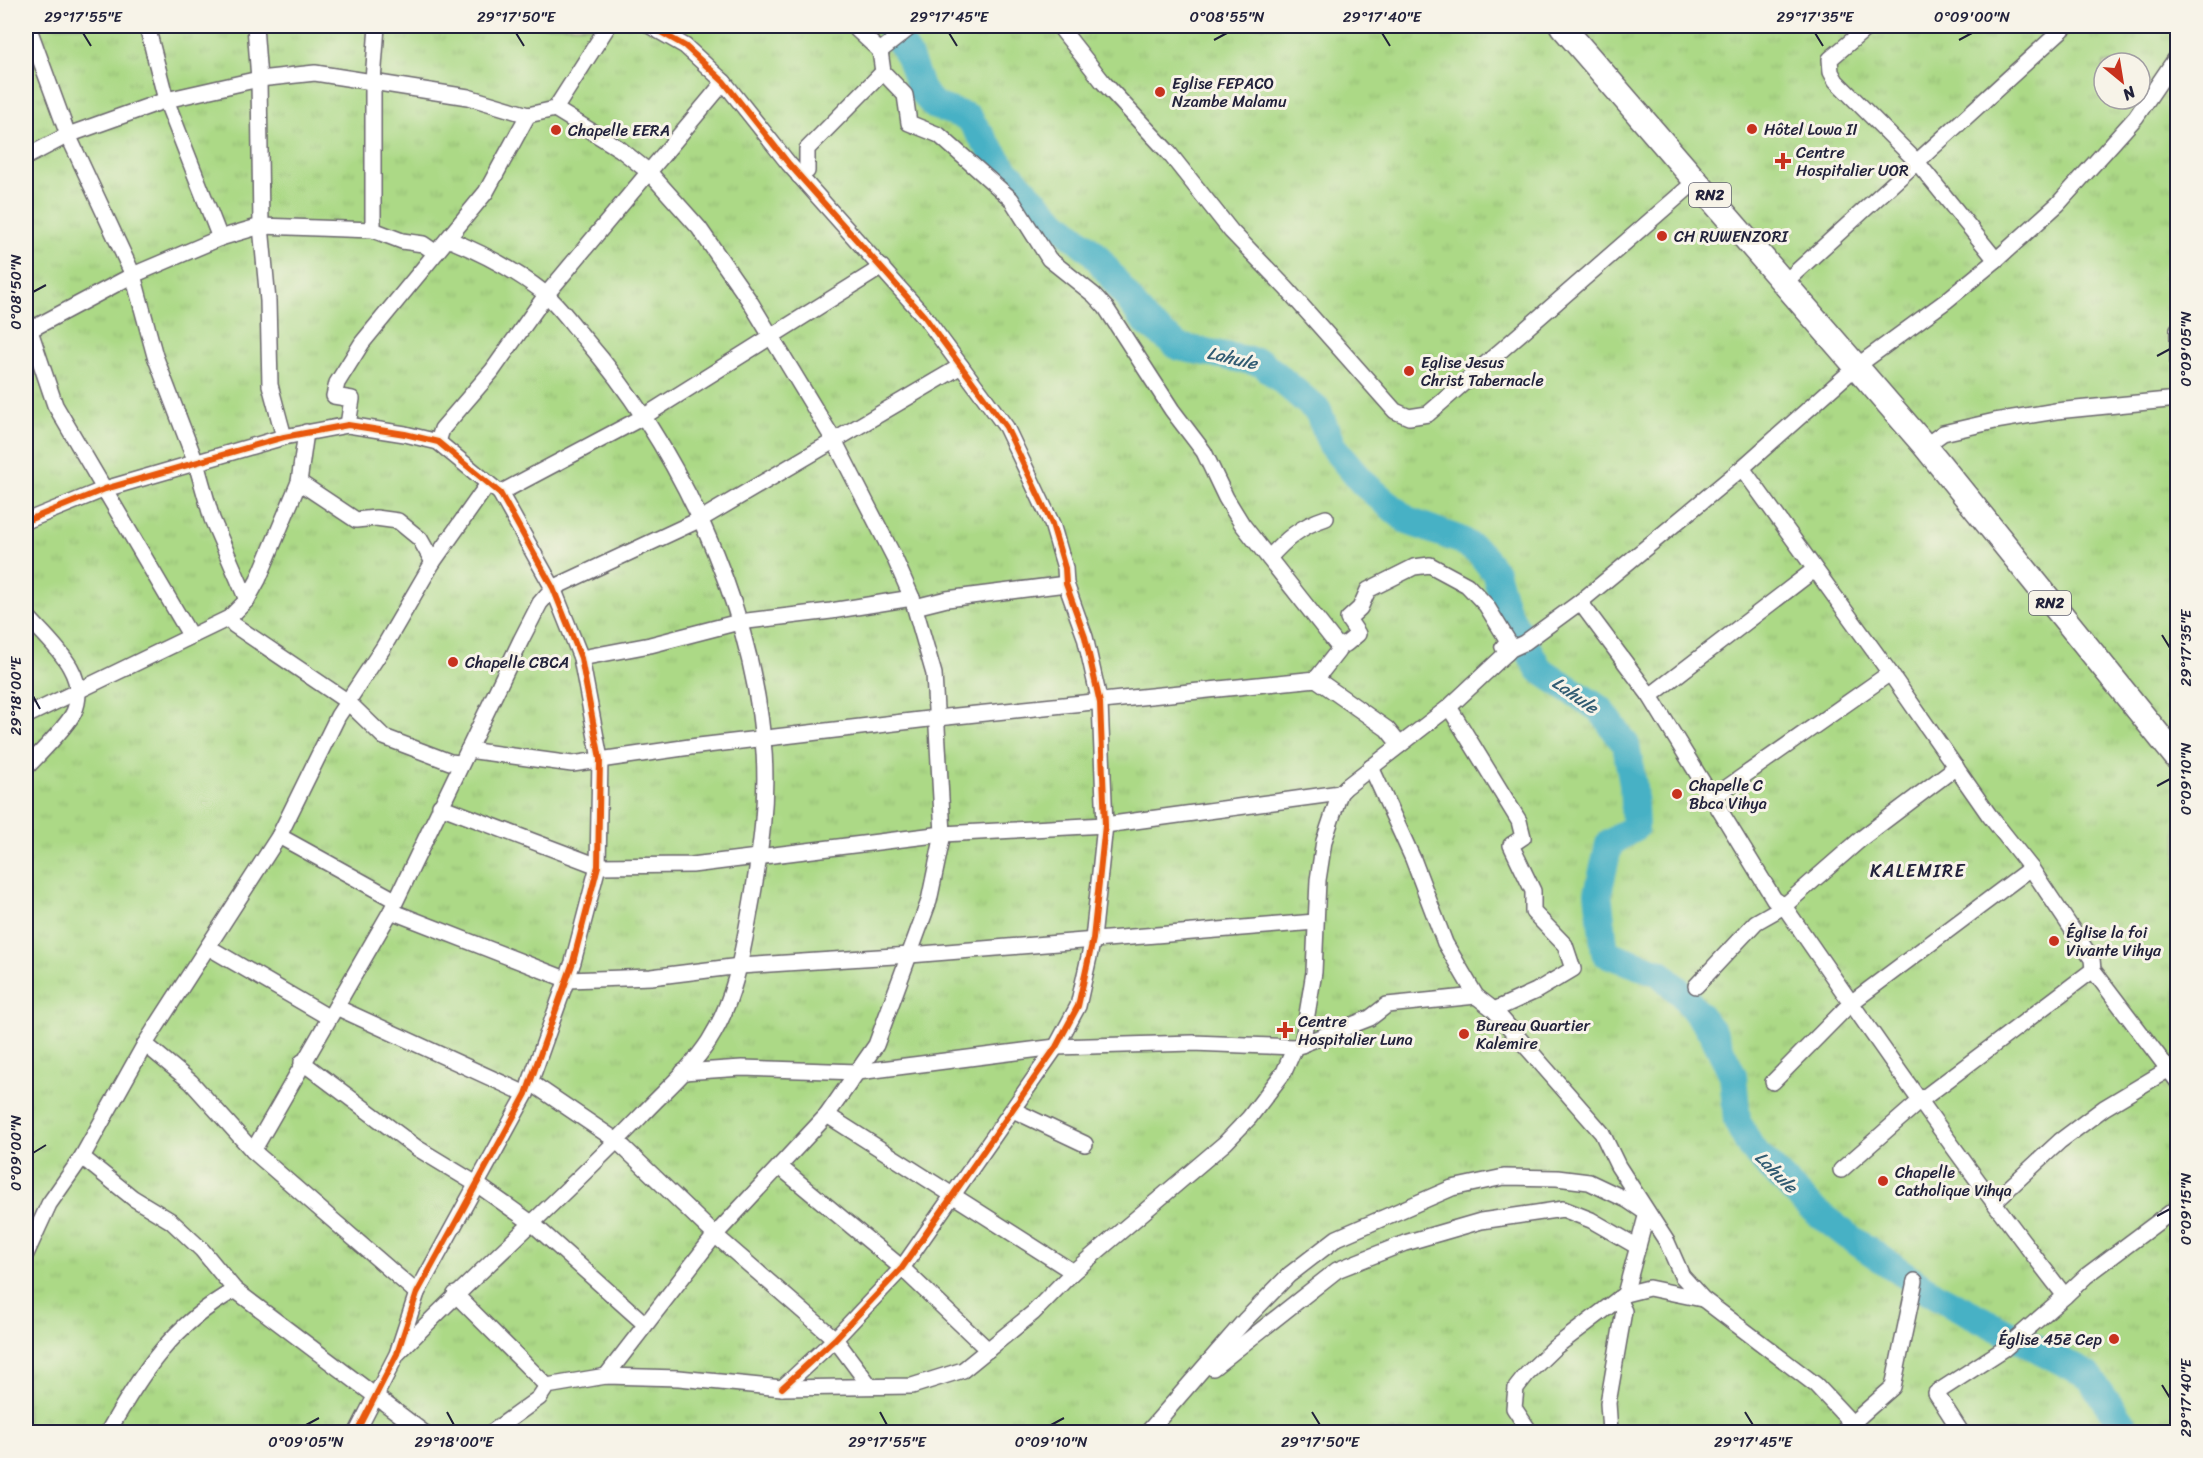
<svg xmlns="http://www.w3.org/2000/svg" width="2203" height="1458" font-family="Sriracha,sans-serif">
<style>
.park{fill:url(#park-tufts);stroke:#677e60;stroke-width:1.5;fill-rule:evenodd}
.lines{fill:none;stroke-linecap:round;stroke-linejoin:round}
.river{stroke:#47b1c5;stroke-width:28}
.minor-casing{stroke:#6a666d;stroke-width:18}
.trunk-casing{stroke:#6a666d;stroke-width:27}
.minor{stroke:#fff;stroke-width:15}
.trunk{stroke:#fff;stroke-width:24}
.cycleway-casing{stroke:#f7f3e8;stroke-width:10}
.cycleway{stroke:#e8590c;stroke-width:6}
.ticks{fill:none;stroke:#22223b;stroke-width:2}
.poi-dot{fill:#c8321e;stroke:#f7f3e8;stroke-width:2}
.labels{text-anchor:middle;stroke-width:6;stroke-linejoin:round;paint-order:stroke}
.shield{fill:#f7f3e8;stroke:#62616f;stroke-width:1.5}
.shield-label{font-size:15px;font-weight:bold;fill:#22223b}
.poi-label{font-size:16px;fill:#22223b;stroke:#f7f3e8;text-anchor:start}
.water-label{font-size:18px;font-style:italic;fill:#315b72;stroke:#f7f3e8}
.neighbourhood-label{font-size:18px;letter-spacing:1.5px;fill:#22223b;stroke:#f7f3e8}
.neatline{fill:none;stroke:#22223b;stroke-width:2}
.ticks-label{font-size:15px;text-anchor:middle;fill:#22223b}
</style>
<defs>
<pattern id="park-tufts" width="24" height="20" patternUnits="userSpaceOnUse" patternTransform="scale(1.5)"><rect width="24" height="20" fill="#acd986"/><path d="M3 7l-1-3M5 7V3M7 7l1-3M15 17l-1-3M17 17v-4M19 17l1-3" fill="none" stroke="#94ba75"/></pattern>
</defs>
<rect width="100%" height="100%" fill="#f7f3e8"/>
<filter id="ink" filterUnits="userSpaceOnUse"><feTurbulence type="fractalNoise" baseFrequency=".0167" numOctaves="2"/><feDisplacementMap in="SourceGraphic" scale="12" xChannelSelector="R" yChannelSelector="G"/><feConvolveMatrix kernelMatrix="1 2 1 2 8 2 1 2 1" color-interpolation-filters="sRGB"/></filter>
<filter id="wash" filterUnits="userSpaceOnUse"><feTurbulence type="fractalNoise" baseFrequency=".008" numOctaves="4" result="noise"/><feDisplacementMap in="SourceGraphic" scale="24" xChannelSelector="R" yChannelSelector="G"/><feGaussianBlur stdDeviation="1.35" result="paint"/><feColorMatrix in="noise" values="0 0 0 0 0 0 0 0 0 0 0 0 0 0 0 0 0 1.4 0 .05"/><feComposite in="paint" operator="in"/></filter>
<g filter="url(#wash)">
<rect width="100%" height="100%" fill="#f0e5cb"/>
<path class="park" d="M26,26H2177V1432H26ZM2104,63H2140V99H2104Z"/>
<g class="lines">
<polyline class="river" points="890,26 909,57 922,92 935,106 968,117 1005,170 1049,216 1094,253 1146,322 1179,347 1262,363 1318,411 1332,446 1363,483 1408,521 1460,540 1480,553 1495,572 1505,608 1539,669 1601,710 1626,745 1633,785 1635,827 1609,844 1598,893 1605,953 1660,973 1682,994 1712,1032 1733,1075 1737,1121 1751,1148 1810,1207 1849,1237 1935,1295 2088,1375 2122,1423 2125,1432"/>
</g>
</g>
<g filter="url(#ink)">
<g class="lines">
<defs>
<g id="minor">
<polyline points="28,26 68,135 133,275 155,356 196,463 212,519 247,600"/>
<polyline points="147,26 166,100 220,238"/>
<polyline points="255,26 259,79 261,226 268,301 270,385 284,437"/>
<polyline points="650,26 685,46 724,82 789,164 924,316 1006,427 1052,524 1065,568 1066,584 1085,637 1100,703 1105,825 1093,939 1078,1006 1056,1047 902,1268 835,1339 782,1388"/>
<polyline points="853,26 880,51 883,72 905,95 909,123 939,135 1011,199 1049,259 1094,295 1106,308 1172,410 1204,452 1226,498 1242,524 1338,646 1338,651 1316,679"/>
<polyline points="1059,26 1103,82 1169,153 1231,231 1286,288 1395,411 1409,417 1428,414 1697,180"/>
<polyline points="1869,26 1830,59 1831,72 1836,81 1917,162 1996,260"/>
<polyline points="880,51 912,26"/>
<polyline points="555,109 620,149 649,172 699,228 749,300 835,442 894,557 912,598 934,674 943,834 929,901 876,1045 827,1115 715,1235 606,1376"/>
<polyline points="26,157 68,135 166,100 259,79 315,73 468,97 528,115 555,109 608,26"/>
<polyline points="799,176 807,171 807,149 883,72"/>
<polyline points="373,230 373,81 377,26"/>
<polyline points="1785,282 2066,26"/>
<polyline points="26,319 55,405 190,635"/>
<polyline points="2178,329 2178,369"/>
<polyline points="26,332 133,275 220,238 261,226 373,230 402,241 423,244 436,253"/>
<polyline points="348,425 352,399 334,396 337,383 362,343 486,192 528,115"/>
<polyline points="438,442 442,429 492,371 546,295 724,82"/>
<polyline points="1925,446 1943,433 1995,421 2056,411 2178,399"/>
<polyline points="1742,468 1890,673 1989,815 2031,868 2092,959 2093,970 2178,1082"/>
<polyline points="299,482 356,520 376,518 398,521 420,539 433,562"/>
<polyline points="500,493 643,417 882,267"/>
<polyline points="26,521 105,489 284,437 348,425 405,434 438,442 500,493 553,588 581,658 600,759 598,866 573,962 526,1094 417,1293 397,1354 357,1432"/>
<path d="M1269,558C1286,539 1301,526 1326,518"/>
<path d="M1580,602L1650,696L1774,899L1784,906C1875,1038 1966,1169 2065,1296L2086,1276L2178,1207"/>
<polyline points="915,607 947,599 1066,584"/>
<path d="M26,615C49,641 91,674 74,712C67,727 38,755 26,768"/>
<polyline points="229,618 234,625 348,702 384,737 450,762 460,763"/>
<polyline points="1338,646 1346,644 1358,634 1348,619 1360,608 1368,590 1414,567 1430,565 1467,585 1486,605 1508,641 1503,647 1507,653"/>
<polyline points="581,658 650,645 739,622 831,611 912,598"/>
<polyline points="1650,696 1814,570"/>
<polyline points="1449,707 1519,821 1523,837 1511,845 1533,891 1533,912 1565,945 1573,969 1536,991 1494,1010"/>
<polyline points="26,716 229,618 247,600 258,580 299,482 306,432"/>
<polyline points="468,750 572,764 690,747 937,718 1316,679 1387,729 1400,745"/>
<polyline points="1371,767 1413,859 1445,943 1476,996 1494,1010 1602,1133 1618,1166 1667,1242 1682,1276 1703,1299 1816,1385 1860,1432"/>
<polyline points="1712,798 1890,673"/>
<polyline points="440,806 598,866 692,865 943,834 1105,825 1340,793"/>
<polyline points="279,836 395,900"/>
<polyline points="391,911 568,980 651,977 740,966 910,955 1315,922"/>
<polyline points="208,947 328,1017"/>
<polyline points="1696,986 1756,922 1784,906 1862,838 1956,767"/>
<polyline points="336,1007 526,1094"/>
<polyline points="145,1044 191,1082 253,1151 417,1293"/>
<polyline points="1302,1045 1314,972 1318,880 1324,841 1340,793 1346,787 1449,707 1511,649 1524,643 1580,602 1665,532 1742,468 1857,366 1946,301 1996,260 2058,204 2136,117 2178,55"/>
<polyline points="302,1062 417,1148 478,1185 533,1224 645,1324"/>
<polyline points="683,1072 742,1068 858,1072 1056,1047 1193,1043 1295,1047 1370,1018 1387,1005 1476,996"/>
<polyline points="530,1082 617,1141 715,1235 835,1339 870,1386"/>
<polyline points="1773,1082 1851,1003 2031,868"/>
<polyline points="1013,1110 1085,1144"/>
<polyline points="827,1115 1073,1272"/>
<polyline points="253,1151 391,911 521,640 540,603 553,588 701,519 961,366"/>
<polyline points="82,1157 133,1198 171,1221 202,1250 235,1290 423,1432"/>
<polyline points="780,1167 902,1268 988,1350"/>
<polyline points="1841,1170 1921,1100 2093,970"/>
<polyline points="1994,1202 2060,1141 2104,1108 2169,1069"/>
<polyline points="26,1254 49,1204 82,1157 145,1044 279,836 338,716 383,648 433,562 488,484"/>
<polyline points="455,1294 547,1386"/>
<polyline points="1625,1294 1647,1213"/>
<path d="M399,1352C477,1272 562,1198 640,1117C662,1093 691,1069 709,1041C734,1002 742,955 750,911C760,855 769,798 763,740C749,598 678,446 584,338C571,323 559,305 543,292C514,269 482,253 448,239"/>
<polyline points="1213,1368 1337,1270 1405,1243 1481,1221 1563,1209 1591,1220 1638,1247"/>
<path d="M108,1432C141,1373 173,1324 235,1290"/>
<polyline points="492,1432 539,1398 547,1386 606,1376 679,1378 782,1388 912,1386 963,1370 1033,1313 1073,1272 1225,1143 1249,1118 1284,1072 1295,1047"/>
<polyline points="1148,1432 1246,1319 1289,1275 1337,1238 1452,1188 1504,1177 1557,1178 1589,1182 1627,1200 1642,1210"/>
<polyline points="1530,1432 1514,1408 1516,1388 1527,1374 1554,1348 1625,1294 1649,1288 1702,1299"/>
<polyline points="1610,1432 1608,1403 1624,1311 1618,1299"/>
<polyline points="1842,1432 1893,1387 1915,1281"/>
<polyline points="1961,1432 1936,1393 2004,1349 2065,1296"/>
</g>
<polyline id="trunk" points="1562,26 1925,446 2178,759"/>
</defs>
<use href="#minor" class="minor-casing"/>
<use href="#trunk" class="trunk-casing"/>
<use href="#minor" class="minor"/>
<use href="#trunk" class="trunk"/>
<defs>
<g id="cycleway">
<polyline points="650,26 685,46 724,82 789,164 924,316 1006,427 1052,524 1065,568 1066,584 1085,637 1100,703 1105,825 1093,939 1078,1006 1056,1047 902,1268 835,1339 782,1388"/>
<polyline points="26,521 105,489 284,437 348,425 405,434 438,442 500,493 553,588 581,658 600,759 598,866 573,962 526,1094 417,1293 397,1354 357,1432"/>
</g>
</defs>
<use href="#cycleway" class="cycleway-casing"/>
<use href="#cycleway" class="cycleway"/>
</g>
</g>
<path class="ticks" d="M83,33L91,46M516,33L524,46M949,33L957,46M1382,33L1390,46M1815,33L1823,46M1214,40L1227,33M1959,40L1972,33M33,292L46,285M2157,356L2170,349M2162,635L2170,648M33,696L40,709M2157,786L2170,779M33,1153L46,1145M2157,1216L2170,1209M2162,1385L2170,1398M447,1412L454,1425M880,1412L887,1425M1312,1412L1320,1425M1745,1412L1753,1425M306,1425L319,1418M1051,1425L1064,1418"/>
<g class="poi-dot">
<circle cx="1160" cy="92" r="6"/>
<circle cx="1752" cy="129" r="6"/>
<circle cx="556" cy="130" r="6"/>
<path d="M1780 152h6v6h6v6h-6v6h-6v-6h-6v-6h6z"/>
<circle cx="1662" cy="236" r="6"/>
<circle cx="1409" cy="371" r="6"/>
<circle cx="453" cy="662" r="6"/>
<circle cx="1677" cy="794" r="6"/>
<circle cx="2054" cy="941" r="6"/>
<path d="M1282 1021h6v6h6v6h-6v6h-6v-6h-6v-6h6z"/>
<circle cx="1464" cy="1034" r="6"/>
<circle cx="1883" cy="1181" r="6"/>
<circle cx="2114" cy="1339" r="6"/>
</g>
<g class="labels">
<g class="shield">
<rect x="1689" y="183" width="42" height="24" rx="4.5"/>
<rect x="2029" y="591" width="42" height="24" rx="4.5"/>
</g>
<g class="shield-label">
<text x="1710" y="200">RN2</text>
<text x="2050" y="608">RN2</text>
</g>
<g class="poi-label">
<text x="1172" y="89">Eglise FEPACO<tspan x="1172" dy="18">Nzambe Malamu</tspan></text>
<text x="1764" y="135">Hôtel Lowa II</text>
<text x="568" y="136">Chapelle EERA</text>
<text x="1796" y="158">Centre<tspan x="1796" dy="18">Hospitalier UOR</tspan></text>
<text x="1674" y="242">CH RUWENZORI</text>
<text x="1421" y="368">Eglise Jesus<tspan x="1421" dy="18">Christ Tabernacle</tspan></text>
<text x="465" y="668">Chapelle CBCA</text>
<text x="1689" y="791">Chapelle C<tspan x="1689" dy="18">Bbca Vihya</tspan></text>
<text x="2066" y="938">Église la foi<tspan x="2066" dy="18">Vivante Vihya</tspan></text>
<text x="1298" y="1027">Centre<tspan x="1298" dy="18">Hospitalier Luna</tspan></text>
<text x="1476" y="1031">Bureau Quartier<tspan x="1476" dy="18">Kalemire</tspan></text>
<text x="1895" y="1178">Chapelle<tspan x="1895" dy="18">Catholique Vihya</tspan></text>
<text x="2102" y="1345" text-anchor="end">Église 45ē Cep</text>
</g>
<g class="water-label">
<text transform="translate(1232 358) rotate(13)" y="6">Lahule</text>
<text transform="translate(1575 695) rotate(35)" y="6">Lahule</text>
<text transform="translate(1776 1172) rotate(45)" y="6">Lahule</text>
</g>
<g class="neighbourhood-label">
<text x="1918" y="877">KALEMIRE</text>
</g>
</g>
<rect width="2203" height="1458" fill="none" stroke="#f7f3e8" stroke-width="66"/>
<g transform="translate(2122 81) rotate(150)"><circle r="28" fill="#f7f3e8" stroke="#a29fa3" stroke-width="1.5"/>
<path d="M0-4.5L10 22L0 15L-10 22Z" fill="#c8321e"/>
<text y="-9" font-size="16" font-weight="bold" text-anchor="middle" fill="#22223b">N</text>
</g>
<rect x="33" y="33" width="2137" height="1392" class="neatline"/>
<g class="ticks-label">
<text x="83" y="22">29°17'55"E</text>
<text x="516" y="22">29°17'50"E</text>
<text x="949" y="22">29°17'45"E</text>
<text x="1227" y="22">0°08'55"N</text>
<text x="1382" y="22">29°17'40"E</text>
<text x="1815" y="22">29°17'35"E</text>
<text x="1972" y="22">0°09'00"N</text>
<text transform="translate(16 292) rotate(-90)" y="5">0°08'50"N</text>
<text transform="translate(2186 349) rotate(-90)" y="5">0°09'05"N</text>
<text transform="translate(2186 648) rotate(-90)" y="5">29°17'35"E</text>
<text transform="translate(16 696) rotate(-90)" y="5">29°18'00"E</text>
<text transform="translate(2186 779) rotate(-90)" y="5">0°09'10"N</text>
<text transform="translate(16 1153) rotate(-90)" y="5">0°09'00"N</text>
<text transform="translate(2186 1209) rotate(-90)" y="5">0°09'15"N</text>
<text transform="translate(2186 1398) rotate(-90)" y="5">29°17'40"E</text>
<text x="306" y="1447">0°09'05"N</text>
<text x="454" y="1447">29°18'00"E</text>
<text x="887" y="1447">29°17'55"E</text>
<text x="1051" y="1447">0°09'10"N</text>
<text x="1320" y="1447">29°17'50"E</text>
<text x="1753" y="1447">29°17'45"E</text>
</g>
</svg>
